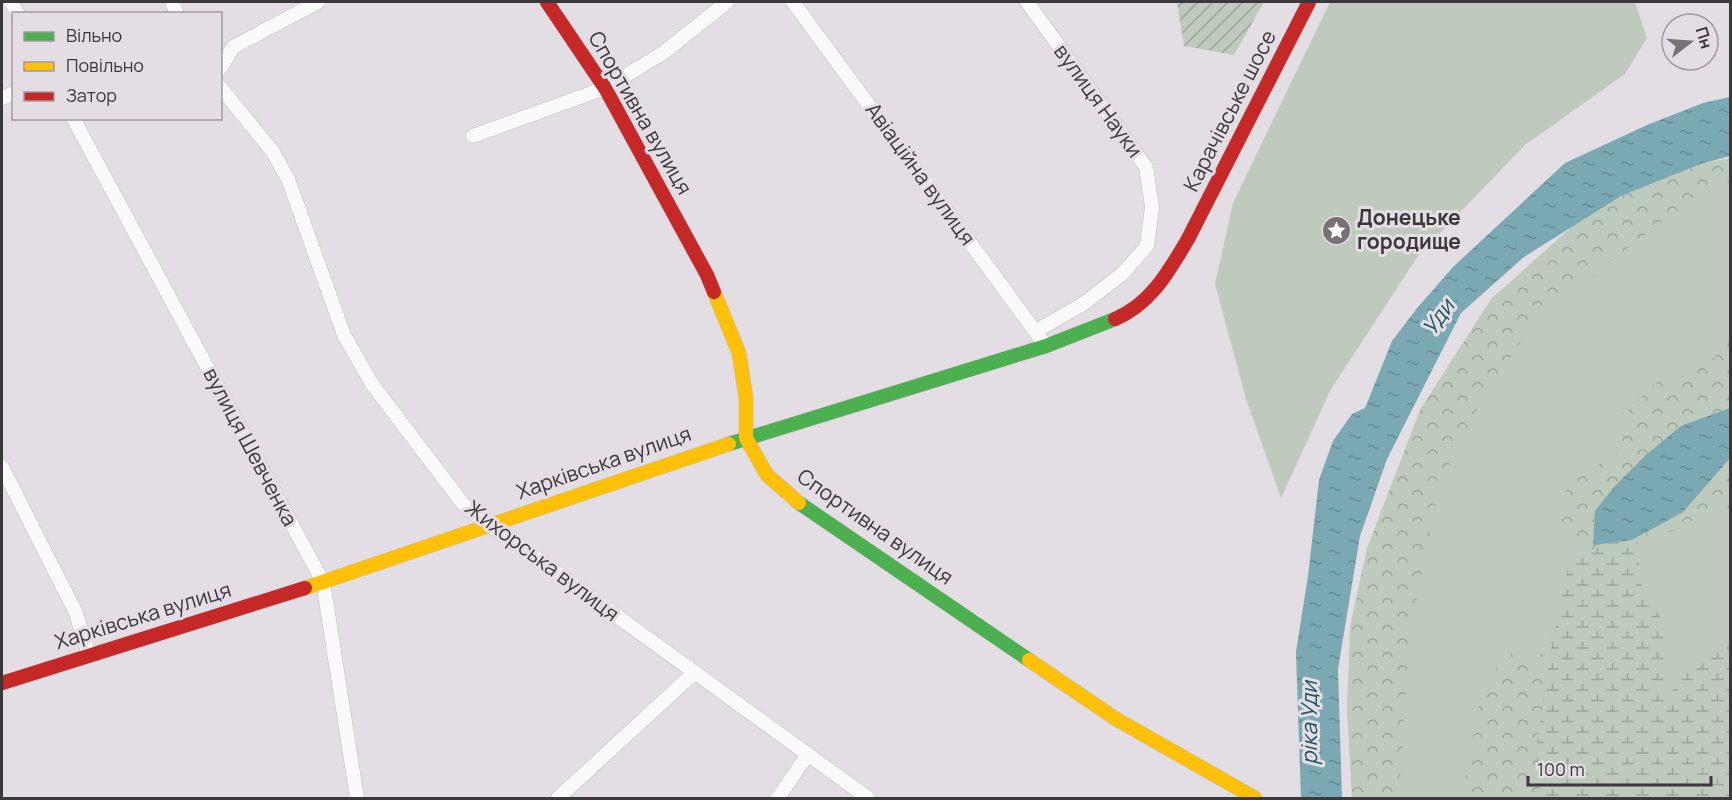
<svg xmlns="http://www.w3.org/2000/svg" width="1732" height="800" font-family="Manrope,sans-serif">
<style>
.grass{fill:#becabb}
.forest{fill:url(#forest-crowns)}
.wetland{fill:url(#wetland-marsh)}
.garden{fill:url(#garden-furrows)}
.water{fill:url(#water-ripples)}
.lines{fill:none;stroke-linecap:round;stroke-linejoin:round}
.street-casing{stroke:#bfbcbf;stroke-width:15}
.fast-casing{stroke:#bfbcbf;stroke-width:15}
.slow-casing{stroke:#bfbcbf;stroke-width:15}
.jam-casing{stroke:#bfbcbf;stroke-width:15}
.street{stroke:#fbfafb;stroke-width:14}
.fast{stroke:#4caf50;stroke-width:14}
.slow{stroke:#ffc107;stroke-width:14}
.jam{stroke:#c62828;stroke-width:14}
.labels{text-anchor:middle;stroke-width:6;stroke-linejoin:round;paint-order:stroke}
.street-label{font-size:21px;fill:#3b383b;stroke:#e4dde4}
.poi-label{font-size:21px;font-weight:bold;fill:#3b383b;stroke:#e4dde4;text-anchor:start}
.water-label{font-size:22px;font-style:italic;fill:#19555f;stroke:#e4dde4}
</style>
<defs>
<pattern id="forest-crowns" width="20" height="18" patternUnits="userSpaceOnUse" patternTransform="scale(1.5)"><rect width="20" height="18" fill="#becabb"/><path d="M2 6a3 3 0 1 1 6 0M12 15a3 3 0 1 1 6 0" fill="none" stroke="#9ca599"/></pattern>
<pattern id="wetland-marsh" width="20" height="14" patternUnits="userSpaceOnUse" patternTransform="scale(1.5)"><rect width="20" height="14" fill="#becabb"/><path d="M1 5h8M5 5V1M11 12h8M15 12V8" fill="none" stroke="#9ca599"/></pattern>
<pattern id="garden-furrows" width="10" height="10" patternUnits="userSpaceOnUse" patternTransform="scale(1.5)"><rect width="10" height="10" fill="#becabb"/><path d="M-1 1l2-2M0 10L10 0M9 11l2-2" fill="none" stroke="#9ca599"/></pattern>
<pattern id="water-ripples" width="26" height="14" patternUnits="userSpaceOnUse" patternTransform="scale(1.5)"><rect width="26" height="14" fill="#7aa9b4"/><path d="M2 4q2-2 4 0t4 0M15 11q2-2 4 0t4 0" fill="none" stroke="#658b94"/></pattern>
</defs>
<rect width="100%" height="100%" fill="#e3dee3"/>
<g class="grass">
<polygon points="1330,2 1635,2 1647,38 1625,74 1525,145 1418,256 1331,389 1281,498 1246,399 1215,284 1233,203"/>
<polygon points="1730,162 1730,798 1361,798 1430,475 1540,300"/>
</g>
<g class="forest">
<polygon points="1730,158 1730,182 1691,200 1608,263 1525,335 1478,407 1439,489 1409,635 1399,798 1352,798 1347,710 1350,627 1367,548 1420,410 1491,299 1577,222 1621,196 1701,164"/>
<polygon points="1730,339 1730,512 1716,509 1640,547 1584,552 1560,535 1556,513 1570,481 1621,452 1623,414 1661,379 1709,363"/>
<polygon points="1552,639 1536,751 1596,798 1461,798 1484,681 1513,652 1530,668"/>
</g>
<polygon class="wetland" points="1637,538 1641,583 1664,625 1666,699 1703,652 1730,636 1730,798 1541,798 1536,752 1551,648 1567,571 1598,545"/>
<polygon class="garden" points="1177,2 1264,2 1234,55 1184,46"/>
<g class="water">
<polygon points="1730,97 1730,156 1701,164 1621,196 1524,257 1461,313 1387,459 1360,536 1338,669 1342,798 1301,798 1296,652 1308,576 1319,480 1333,441 1352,414 1365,408 1392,341 1418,307 1453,267 1565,163 1647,125 1703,103"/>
<polygon points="1730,408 1730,458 1683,512 1632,540 1593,545 1595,511 1614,487 1647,454 1681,426"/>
</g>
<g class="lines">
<defs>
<g id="street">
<polyline points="11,2 18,14"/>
<polyline points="172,2 177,14"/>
<polyline points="793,2 1046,346"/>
<polyline points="1027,2 1146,167 1152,207 1147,246 1122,274 1083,304 1036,331"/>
<polyline points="220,69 233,47 318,2"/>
<polyline points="220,87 273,152 288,179 344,335 372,384 463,504 488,525 505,535 868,798"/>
<polyline points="2,98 14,93"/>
<polyline points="73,118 323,582 357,798"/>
<polyline points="473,136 605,88 663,53 727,2"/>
<polyline points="2,467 76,613 89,655"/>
<polyline points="558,798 694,673"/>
<polyline points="778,798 808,754"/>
</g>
<g id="fast">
<polyline points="729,444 1046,346 1115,319"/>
<polyline points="799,503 1029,660"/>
</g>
<g id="slow">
<polyline points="714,292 739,353 746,398 746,438 767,475 799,503"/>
<polyline points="305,588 729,444"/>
<polyline points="1029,660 1116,719 1255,798"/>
</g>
<g id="jam">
<polyline points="547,2 605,88 707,275 714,292"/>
<path d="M1115,319C1151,304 1169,271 1188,239L1309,2"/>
<polyline points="2,683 305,588"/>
</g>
</defs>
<use href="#street" class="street-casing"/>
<use href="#fast" class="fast-casing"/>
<use href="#slow" class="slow-casing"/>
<use href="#jam" class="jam-casing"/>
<use href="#street" class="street"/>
<use href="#fast" class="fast"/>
<use href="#slow" class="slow"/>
<use href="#jam" class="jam"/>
</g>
<defs>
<symbol id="sight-disc" viewBox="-11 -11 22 22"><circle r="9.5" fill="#767276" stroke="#e4dde4"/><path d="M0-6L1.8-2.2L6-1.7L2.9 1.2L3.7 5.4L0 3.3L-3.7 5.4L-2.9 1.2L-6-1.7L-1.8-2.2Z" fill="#fff"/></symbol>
</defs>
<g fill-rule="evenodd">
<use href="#sight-disc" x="1320" y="214" width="33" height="33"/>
</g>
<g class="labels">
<g class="street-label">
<text transform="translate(1098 101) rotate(54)" y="7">вулиця Науки</text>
<text transform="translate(1230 111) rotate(-63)" y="7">Карачівське шосе</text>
<text transform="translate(640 113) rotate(60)" y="7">Спортивна вулиця</text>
<text transform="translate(920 174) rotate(54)" y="7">Авіаційна вулиця</text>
<text transform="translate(250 447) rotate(62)" y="7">вулиця Шевченка</text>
<text transform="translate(604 463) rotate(-19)" y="7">Харківська вулиця</text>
<text transform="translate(875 527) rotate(35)" y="7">Спортивна вулиця</text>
<text transform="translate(542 561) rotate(37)" y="7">Жихорська вулиця</text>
<text transform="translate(143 616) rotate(-17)" y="7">Харківська вулиця</text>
</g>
<g class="poi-label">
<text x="1357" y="225">Донецьке<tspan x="1357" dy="24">городище</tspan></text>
</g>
<g class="water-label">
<text transform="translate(1438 317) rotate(-55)" y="8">Уди</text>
<text transform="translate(1309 723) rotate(-90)" y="8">ріка Уди</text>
</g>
</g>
<rect width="1732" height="800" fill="none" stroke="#3b383b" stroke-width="6"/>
<rect x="12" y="12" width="210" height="108" fill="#e4dde4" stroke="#a09ba0" stroke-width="1.5"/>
<rect x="24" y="32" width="30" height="9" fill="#4caf50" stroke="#a09ba0" stroke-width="1.5"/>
<text x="66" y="42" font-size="18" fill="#3b383b">Вільно</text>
<rect x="24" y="62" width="30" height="9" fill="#ffc107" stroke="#a09ba0" stroke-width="1.5"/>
<text x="66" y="72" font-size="18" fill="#3b383b">Повільно</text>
<rect x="24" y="92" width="30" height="9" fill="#c62828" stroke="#a09ba0" stroke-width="1.5"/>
<text x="66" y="102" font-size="18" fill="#3b383b">Затор</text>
<g transform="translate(1690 42) rotate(73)"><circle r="28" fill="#e4dde4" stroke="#a09ba0" stroke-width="1.5"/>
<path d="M0-4.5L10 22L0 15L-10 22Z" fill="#767276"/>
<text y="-9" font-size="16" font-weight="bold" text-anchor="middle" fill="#3b383b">Пн</text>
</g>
<path d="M1528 776v9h183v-9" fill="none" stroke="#3b383b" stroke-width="3"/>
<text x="1537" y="776" font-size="18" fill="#3b383b" stroke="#e4dde4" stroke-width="4.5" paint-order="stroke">100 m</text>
</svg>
